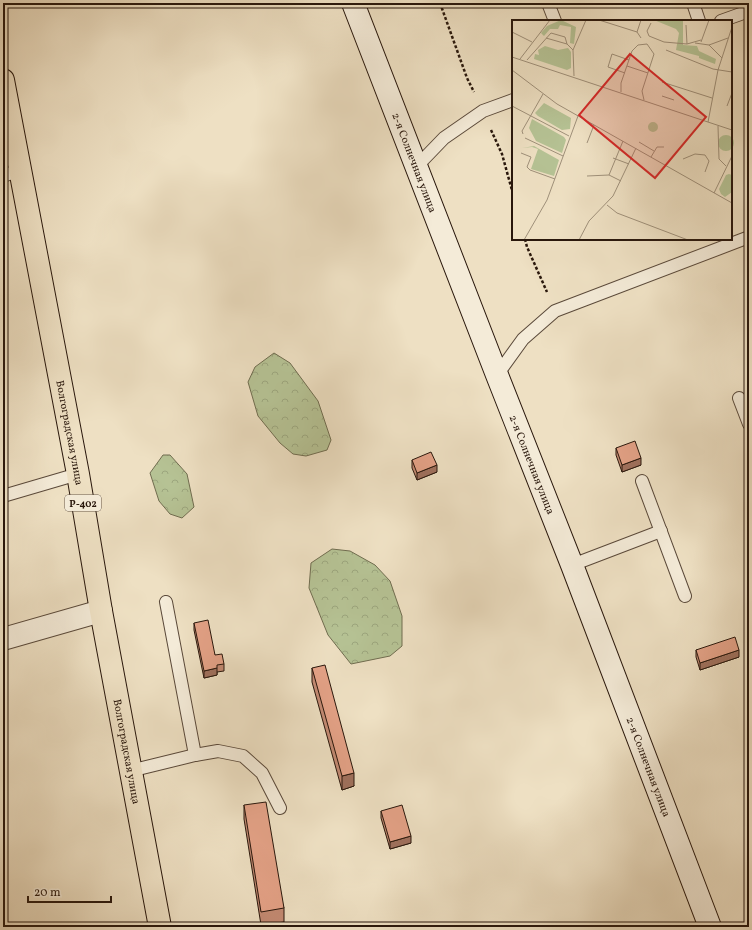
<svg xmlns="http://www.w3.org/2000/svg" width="752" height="930" font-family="Vollkorn,serif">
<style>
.forest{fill:url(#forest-crowns);stroke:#706d50}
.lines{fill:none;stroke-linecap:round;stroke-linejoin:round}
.service-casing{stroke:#5a493a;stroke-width:14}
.minor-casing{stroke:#5a493a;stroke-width:24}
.secondary-casing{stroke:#29170c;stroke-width:24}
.primary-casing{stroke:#29170c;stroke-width:24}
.path{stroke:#29170c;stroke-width:2.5;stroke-dasharray:3 2;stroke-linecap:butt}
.service{stroke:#f4ebd8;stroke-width:12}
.minor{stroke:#f4ebd8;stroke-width:22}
.secondary{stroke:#f4ebd8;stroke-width:22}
.primary{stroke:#eee0c3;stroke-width:22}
.wall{fill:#c48b74;stroke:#29170c}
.shaded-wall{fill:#a0715e;stroke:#29170c}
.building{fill:#e4a287;stroke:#29170c}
.labels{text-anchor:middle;stroke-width:4;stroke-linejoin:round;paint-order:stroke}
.shield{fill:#f4ebd8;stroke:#665749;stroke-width:1}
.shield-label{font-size:10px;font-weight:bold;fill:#29170c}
.street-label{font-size:11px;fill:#29170c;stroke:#f4ebd8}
.inset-road{fill:none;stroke:#9f907a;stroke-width:1}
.view{fill:#d62828;fill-opacity:0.15;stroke:#d62828;stroke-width:2}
.inset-edge{fill:none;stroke:#29170c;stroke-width:2}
</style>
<defs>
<pattern id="forest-crowns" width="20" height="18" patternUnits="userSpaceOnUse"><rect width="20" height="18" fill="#b6c395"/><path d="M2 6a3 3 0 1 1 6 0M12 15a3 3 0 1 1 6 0" fill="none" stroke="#9ca77f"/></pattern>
</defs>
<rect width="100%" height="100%" fill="#eee0c3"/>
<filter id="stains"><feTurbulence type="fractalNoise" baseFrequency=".005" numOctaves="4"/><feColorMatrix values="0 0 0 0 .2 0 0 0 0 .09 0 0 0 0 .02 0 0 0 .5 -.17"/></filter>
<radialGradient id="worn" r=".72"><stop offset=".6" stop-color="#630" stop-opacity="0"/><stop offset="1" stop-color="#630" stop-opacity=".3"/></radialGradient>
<g class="forest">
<polygon points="274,353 290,363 318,401 331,440 327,450 306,456 293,454 280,443 258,416 248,382 255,367"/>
<polygon points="163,455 170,455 187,474 194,507 182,518 170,514 159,501 150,473"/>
<polygon points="332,549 350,551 375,565 390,581 402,616 402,646 390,656 351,664 328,635 309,588 311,563"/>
</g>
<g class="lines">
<defs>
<g id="service">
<polyline points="548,3 555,21"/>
<polyline points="693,3 699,21"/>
<polyline points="721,21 749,11"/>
<polyline points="417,166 444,138 483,111 513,100"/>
<polyline points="3,176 20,170"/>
<polyline points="497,375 523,339 555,311 749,237"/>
<polyline points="739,398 749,424"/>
<polyline points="642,481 685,596"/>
<polyline points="3,496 78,474"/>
<polyline points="572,565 661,531"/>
<polyline points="166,602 195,755"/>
<polyline points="130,771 195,755 218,751 243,756 262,773 280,808"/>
</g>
<polyline id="minor" points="3,639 101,611"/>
<g id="secondary">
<path id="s1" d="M353,3L497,375L572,565L710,927"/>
</g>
<g id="primary">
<path id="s2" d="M3,80L78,474L101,611L160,927"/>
</g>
</defs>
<use href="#service" class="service-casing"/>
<use href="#minor" class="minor-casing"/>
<use href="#secondary" class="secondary-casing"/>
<use href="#primary" class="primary-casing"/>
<g class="path">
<polyline points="440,3 467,78 474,92"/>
<polyline points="491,130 502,154 513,194"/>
<polyline points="525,239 527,247 547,292"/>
</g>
<use href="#service" class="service"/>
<use href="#minor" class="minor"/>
<use href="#secondary" class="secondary"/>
<use href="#primary" class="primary"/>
</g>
<g class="wall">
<polygon points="616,448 641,465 622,472 616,455"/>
<polygon points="412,460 437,472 417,480 412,468"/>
<polygon points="194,623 215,655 224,664 224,671 217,672 217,675 204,678 194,630"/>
<polygon points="696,650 739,657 700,670 696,657"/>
<polygon points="312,668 354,786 342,790 312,682"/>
<polygon points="244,805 284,908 284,922 261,925 244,819"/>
<polygon points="381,811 411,843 390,849 381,818"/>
</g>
<g class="shaded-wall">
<polygon points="641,458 641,465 622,472 622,465"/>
<polygon points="437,465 437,472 417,480 417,473"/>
<polygon points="739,650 739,657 700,670 700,663"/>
<polygon points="217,668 217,675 204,678 204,671"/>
<polygon points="354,773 354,786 342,790 342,776"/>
<polygon points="411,836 411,843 390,849 390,842"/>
</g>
<g class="building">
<polygon points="635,441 641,458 622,465 616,448"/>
<polygon points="431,452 437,465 417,473 412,460"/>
<polygon points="208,620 215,655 222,654 224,664 217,665 217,668 204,671 194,623"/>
<polygon points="735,637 739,650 700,663 696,650"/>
<polygon points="325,665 354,773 342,776 312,668"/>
<polygon points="266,802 284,908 261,912 244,805"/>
<polygon points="402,805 411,836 390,842 381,811"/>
</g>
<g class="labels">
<rect class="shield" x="65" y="495" width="36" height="16" rx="3"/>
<g class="shield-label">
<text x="83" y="507">Р-402</text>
</g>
<g class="street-label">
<text dy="4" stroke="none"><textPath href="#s1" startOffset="171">2-я Солнечная улица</textPath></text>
<text dy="4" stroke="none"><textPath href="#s2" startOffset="359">Волгоградская улица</textPath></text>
<text dy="4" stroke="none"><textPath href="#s1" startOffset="495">2-я Солнечная улица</textPath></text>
<text dy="4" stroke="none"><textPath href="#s2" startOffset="683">Волгоградская улица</textPath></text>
<text dy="4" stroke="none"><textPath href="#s1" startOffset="819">2-я Солнечная улица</textPath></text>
</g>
</g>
<g transform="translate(512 20)">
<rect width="220" height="220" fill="#eee0c3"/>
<path d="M49,0L64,7L62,24L58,23L59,7L48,5L46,9H38L32,16L29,13L35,6ZM33,26L46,30L56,28L59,32V48L55,50L22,39L23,34L27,35L26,30ZM32,83L59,98L58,109L50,110L26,96L23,93ZM20,99L52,117L54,120L50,133L24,121L17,108ZM206 123a8 8 0 1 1 16 0a8 8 0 1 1-16 0ZM22,126L47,140L42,156L19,149L26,129L20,127L10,128ZM217,154L220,155V172L213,177L209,174L207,169L214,155Z" fill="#b6c395"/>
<path d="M142,0H171V25L185,26L187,31L204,39L203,44L187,38V36L164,30L167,13L164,9ZM136 107a5 5 0 1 1 10 0a5 5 0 1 1-10 0Z" fill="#b6c395"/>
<path class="inset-road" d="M87,0L125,12L129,18M139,3L135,11L137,16L152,22L175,24M174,5L175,24L189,20M0,12L20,22M125,12L129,0M34,18L55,24L61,30L62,56M189,22L197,0M183,23L197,25L216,18M197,25L210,38M61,30L74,0M154,30L201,49L220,52M0,37L220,110M8,39L38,0M15,40L39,13L53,17L55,24M115,46L136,53M0,50L45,84L220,183M113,53L96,47L100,34L117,40M150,62L200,78M109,72V63L120,31L126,25L135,24L142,34L130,71L132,80M150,76L162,80M0,86L57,116M215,86L220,73M196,102L206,50L220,7M206,106L207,139L214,146M11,114L10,111L31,74M13,118L51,136M127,122L142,131M75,123L82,105M9,133L19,137L15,147L18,150L43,159M139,137L145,127H152M101,138L117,144M171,139L183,134L193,135L197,141L193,152M97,155L111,121M75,156L97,155L109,161M202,173L220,136M95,185L105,193L176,220M12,220L35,180L66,96M67,220L77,201L101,176L124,128"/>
<path class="view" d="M118,34L194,97L143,158L67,95Z"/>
<rect width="220" height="220" class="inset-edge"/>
</g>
<rect width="752" height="930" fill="none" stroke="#eee0c3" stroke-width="16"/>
<rect x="4" y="4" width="744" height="922" fill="none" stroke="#29170c" stroke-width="2"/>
<rect x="8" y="8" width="736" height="914" fill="none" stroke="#29170c"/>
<path d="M28 896v6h83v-6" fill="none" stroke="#29170c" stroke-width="2"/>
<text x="34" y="896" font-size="12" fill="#29170c" stroke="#f4ebd8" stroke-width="3" paint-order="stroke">20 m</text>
<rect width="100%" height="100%" filter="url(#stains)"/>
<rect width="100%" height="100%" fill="url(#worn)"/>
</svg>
